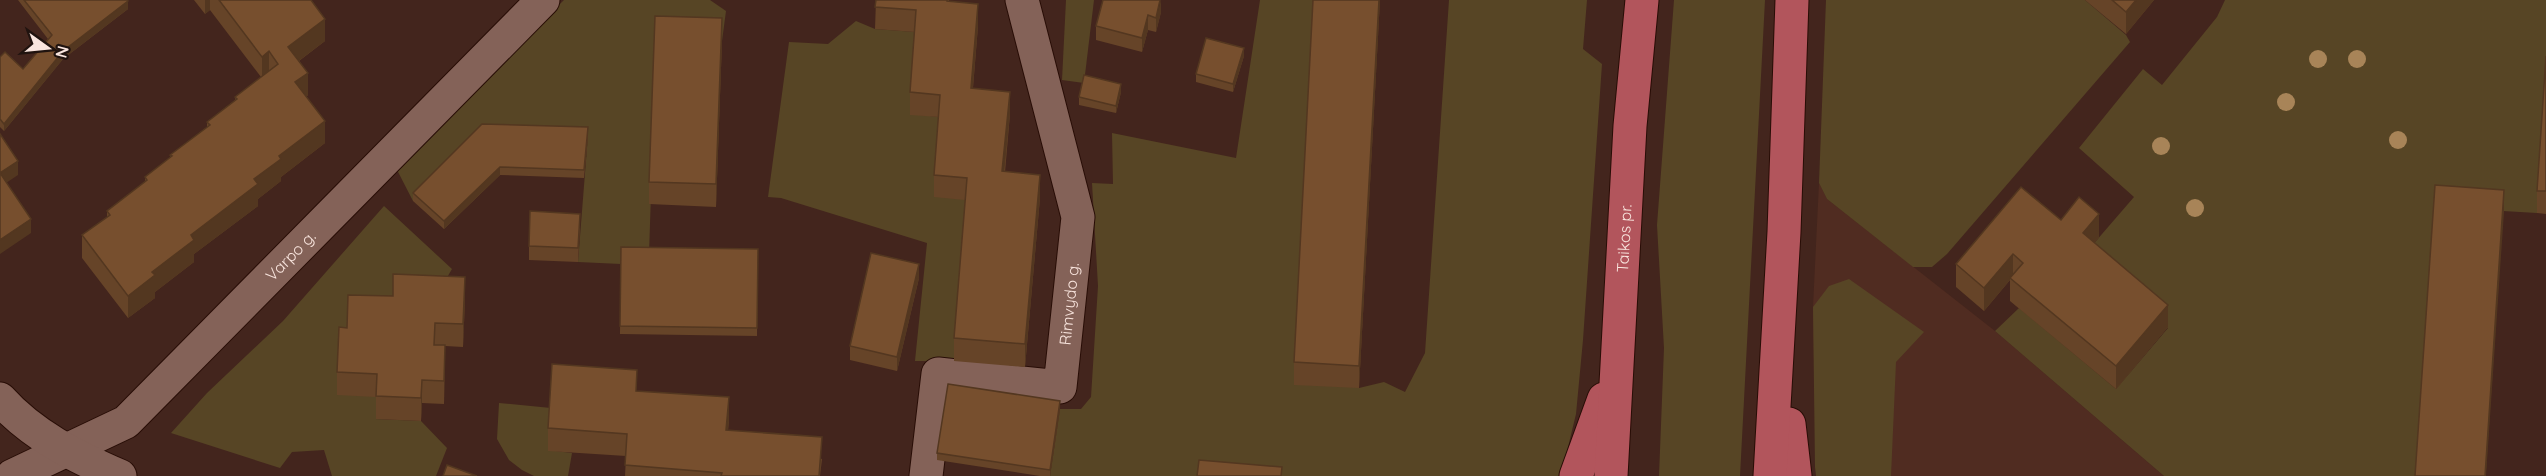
<svg xmlns="http://www.w3.org/2000/svg" width="2546" height="476" font-family="Quicksand,sans-serif">
<style>
.built{fill:#502c21}
.green{fill:#574525}
.lines{fill:none;stroke-linecap:round;stroke-linejoin:round}
.street-casing{stroke:#280d06;stroke-width:35}
.secondary-casing{stroke:#280d06;stroke-width:35}
.primary-casing{stroke:#280d06;stroke-width:35}
.street{stroke:#846258;stroke-width:33}
.secondary{stroke:#846258;stroke-width:33}
.primary{stroke:#b2555c;stroke-width:33}
.tree{fill:#a88458}
.wall{fill:#664428}
.shaded-wall{fill:#533720}
.building{fill:#774f2e;stroke:#533720;stroke-width:1.5}
.labels{text-anchor:middle;stroke-width:6;stroke-linejoin:round;paint-order:stroke}
.street-label{font-size:16px;fill:#f9e5de;stroke:#20130f}
</style>
<rect width="100%" height="100%" fill="#43251d"/>
<polygon class="built" points="1819,183 1827,199 1995,331 2164,476 1816,476 1813,307"/>
<g class="green">
<polygon points="564,0 710,0 726,11 722,41 656,38 649,255 621,264 578,262 588,135 482,132 413,201 395,166"/>
<polygon points="1066,0 1094,0 1084,83 1062,80"/>
<polygon points="1260,0 1315,0 1359,388 1384,382 1405,392 1425,353 1449,0 1587,0 1583,49 1602,64 1583,340 1576,414 1561,476 1050,476 1060,409 1081,409 1091,397 1098,286 1092,183 1113,184 1112,133 1236,158"/>
<polygon points="1674,0 1765,0 1740,476 1659,476 1664,348 1657,225"/>
<polygon points="1826,0 2085,0 2126,35 2130,42 1947,254 1932,267 1913,267 1827,199 1819,183"/>
<polygon points="2225,0 2546,0 2546,79 2537,213 2435,207 2416,476 2164,476 1995,331 2019,308 2116,389 2168,328 2083,256 2134,197 2079,148 2143,69 2162,85 2217,17"/>
<polygon points="856,21 875,29 916,32 910,114 940,117 967,200 954,361 915,361 927,243 781,198 768,197 789,42 828,44"/>
<polygon points="384,206 452,269 377,397 376,419 421,421 447,448 436,476 332,476 324,450 292,452 280,468 171,433 207,393 283,321"/>
<polygon points="1849,279 1924,332 1896,362 1891,476 1816,476 1815,467 1813,307 1829,286"/>
<polygon points="499,403 551,408 548,450 572,453 568,476 534,476 522,470 509,460 497,439"/>
</g>
<g class="lines">
<defs>
<g id="street">
<path id="s1" d="M12,476L126,422L543,0"/>
<path id="s2" d="M926,476L938,374L1060,387L1078,217L1022,0"/>
</g>
<path id="secondary" d="M0,399C32,435 76,457 120,476"/>
<g id="primary">
<polyline points="1789,424 1795,476"/>
<polyline points="1576,476 1604,399"/>
<path id="s3" d="M1611,476L1630,126L1642,0"/>
<polyline points="1770,476 1784,232 1792,0"/>
</g>
</defs>
<use href="#street" class="street-casing"/>
<use href="#secondary" class="secondary-casing"/>
<use href="#primary" class="primary-casing"/>
<use href="#street" class="street"/>
<use href="#secondary" class="secondary"/>
<use href="#primary" class="primary"/>
</g>
<g class="tree">
<circle cx="2318" cy="59" r="9"/>
<circle cx="2357" cy="59" r="9"/>
<circle cx="2286" cy="102" r="9"/>
<circle cx="2398" cy="140" r="9"/>
<circle cx="2161" cy="146" r="9"/>
<circle cx="2195" cy="208" r="9"/>
</g>
<g class="wall">
<polygon points="18,0 127,0 128,9 63,59 4,131 0,127 0,57 23,69 48,39"/>
<polygon points="194,0 311,0 325,41 299,61 308,95 306,97 325,143 281,177 281,181 258,199 258,206 194,254 194,262 155,292 155,298 128,318 82,258 82,235 107,217 107,211 145,182 145,177 170,158 170,155 207,127 207,122 235,100 235,97 261,77 210,10 205,14"/>
<polygon points="876,0 949,0 949,1 978,26 973,88 1010,114 1005,172 1040,198 1025,367 954,361 954,338 965,200 934,197 934,175 939,117 910,115 910,92 915,32 875,29"/>
<polygon points="1313,0 1380,0 1359,388 1294,385 1294,362"/>
<polygon points="2085,0 2154,0 2126,34"/>
<polygon points="1161,12 1156,32 1148,30 1142,52 1096,40 1096,26"/>
<polygon points="722,41 716,207 649,204 649,182"/>
<polygon points="1244,56 1233,92 1196,82 1196,74"/>
<polygon points="2546,56 2546,214 2537,213 2537,191"/>
<polygon points="1121,92 1116,113 1079,105 1079,97"/>
<polygon points="588,135 584,178 500,175 444,229 413,201 413,193"/>
<polygon points="2061,220 2099,237 2094,243 2168,327 2116,389 2010,301 2010,280 1984,311 1956,287 1956,264"/>
<polygon points="580,228 578,262 529,260 529,246"/>
<polygon points="621,247 758,249 757,336 620,334"/>
<polygon points="919,278 897,371 850,360 850,346"/>
<polygon points="465,300 463,347 445,346 444,404 422,403 421,421 376,419 376,397 337,395 337,372 347,328"/>
<polygon points="637,391 729,420 728,430 822,459 820,476 625,476 626,456 548,451 548,428"/>
<polygon points="1060,409 1050,476 1040,476 937,460 937,453"/>
</g>
<g class="shaded-wall">
<polygon points="205,0 210,0 210,10 205,14"/>
<polygon points="1161,0 1161,12 1156,32 1156,18"/>
<polygon points="1379,0 1380,0 1359,388 1359,366"/>
<polygon points="2136,0 2154,0 2126,34 2126,12"/>
<polygon points="128,1 128,9 63,59 4,131 4,124 63,51"/>
<polygon points="978,4 978,26 971,111 971,88"/>
<polygon points="1148,15 1148,30 1142,52 1142,38"/>
<polygon points="722,18 722,41 716,207 716,184"/>
<polygon points="325,19 325,41 288,69 288,47"/>
<polygon points="1244,48 1244,56 1233,92 1233,84"/>
<polygon points="269,51 269,74 262,79 262,57"/>
<polygon points="308,73 308,95 295,105 295,82"/>
<polygon points="1121,84 1121,92 1116,113 1116,106"/>
<polygon points="1010,92 1010,114 1002,194 1002,171"/>
<polygon points="325,121 325,143 281,177 281,181 258,199 258,206 194,254 194,262 155,292 155,298 128,318 128,296 191,235 254,179 279,156"/>
<polygon points="18,161 18,175 0,187 0,173"/>
<polygon points="500,167 500,175 444,229 444,221"/>
<polygon points="1040,175 1040,198 1025,367 1025,344"/>
<polygon points="2504,190 2504,212 2486,476 2485,476"/>
<polygon points="2099,214 2099,237 2083,256 2083,233"/>
<polygon points="31,219 31,233 0,254 0,240"/>
<polygon points="2013,254 2013,277 2010,278 2010,280 1984,311 1984,288"/>
<polygon points="919,264 919,278 897,371 897,357"/>
<polygon points="465,277 465,300 463,347 463,324"/>
<polygon points="2168,305 2168,327 2116,389 2116,366"/>
<polygon points="445,345 445,368 444,404 444,381"/>
<polygon points="422,380 422,403 421,421 421,398"/>
<polygon points="729,397 729,420 726,452 726,430"/>
<polygon points="1060,401 1060,409 1050,476 1050,470"/>
</g>
<g class="building">
<polygon points="24,0 127,0 128,1 63,51 4,124 0,119 0,57 5,52 23,69 52,35"/>
<polygon points="219,0 311,0 325,19 288,47 308,73 295,82 325,121 279,156 281,159 254,179 258,184 191,235 194,240 152,272 155,275 128,296 82,235 110,215 107,211 147,180 145,177 172,156 170,155 210,125 207,122 237,99 235,97 278,64 269,51 262,57"/>
<polygon points="876,0 947,0 947,1 978,4 971,88 1010,92 1002,171 1040,175 1025,344 954,338 967,178 934,175 940,95 910,92 916,10 875,7"/>
<polygon points="1103,0 1160,0 1156,18 1148,15 1142,38 1096,26"/>
<polygon points="1313,0 1379,0 1359,366 1294,362"/>
<polygon points="2112,0 2136,0 2126,12"/>
<polygon points="655,16 722,18 716,184 649,182"/>
<polygon points="1206,38 1244,48 1233,84 1196,74"/>
<polygon points="2546,56 2546,191 2537,191"/>
<polygon points="1084,75 1121,84 1116,106 1079,97"/>
<polygon points="482,124 588,127 584,170 500,167 444,221 413,193"/>
<polygon points="0,134 18,161 0,173"/>
<polygon points="0,173 31,219 0,240"/>
<polygon points="2435,185 2504,190 2485,476 2415,476"/>
<polygon points="2021,187 2061,220 2079,197 2099,214 2083,233 2168,305 2116,366 2010,278 2023,263 2013,254 1984,288 1956,264"/>
<polygon points="530,211 580,214 578,248 529,246"/>
<polygon points="621,247 758,249 757,328 620,326"/>
<polygon points="871,253 919,264 897,357 850,346"/>
<polygon points="393,274 465,277 463,324 435,323 434,345 445,345 444,381 422,380 421,398 376,396 377,374 337,372 339,327 347,328 348,295 393,296"/>
<polygon points="552,364 637,370 636,391 729,397 726,430 822,437 819,476 721,476 722,473 625,465 627,434 548,428"/>
<polygon points="948,384 1060,401 1050,470 937,453"/>
<polygon points="1199,460 1282,467 1281,476 1197,476"/>
<polygon points="447,465 477,476 443,476"/>
</g>
<g class="labels">
<g class="street-label">
<text dy="6" stroke="none"><textPath href="#s3" startOffset="238">Taikos pr.</textPath></text>
<text dy="6" stroke="none"><textPath href="#s1" startOffset="360">Varpo g.</textPath></text>
<text dy="6" stroke="none"><textPath href="#s2" startOffset="309">Rimvydo g.</textPath></text>
</g>
</g>
<g transform="translate(48 48) rotate(105)" stroke="#20130f" stroke-width="4.5" paint-order="stroke">
<path d="M0-4.5L10 22L0 15L-10 22Z" fill="#f9e5de"/>
<text y="-9" font-size="16" font-weight="bold" text-anchor="middle" fill="#f9e5de">N</text>
</g>
</svg>
